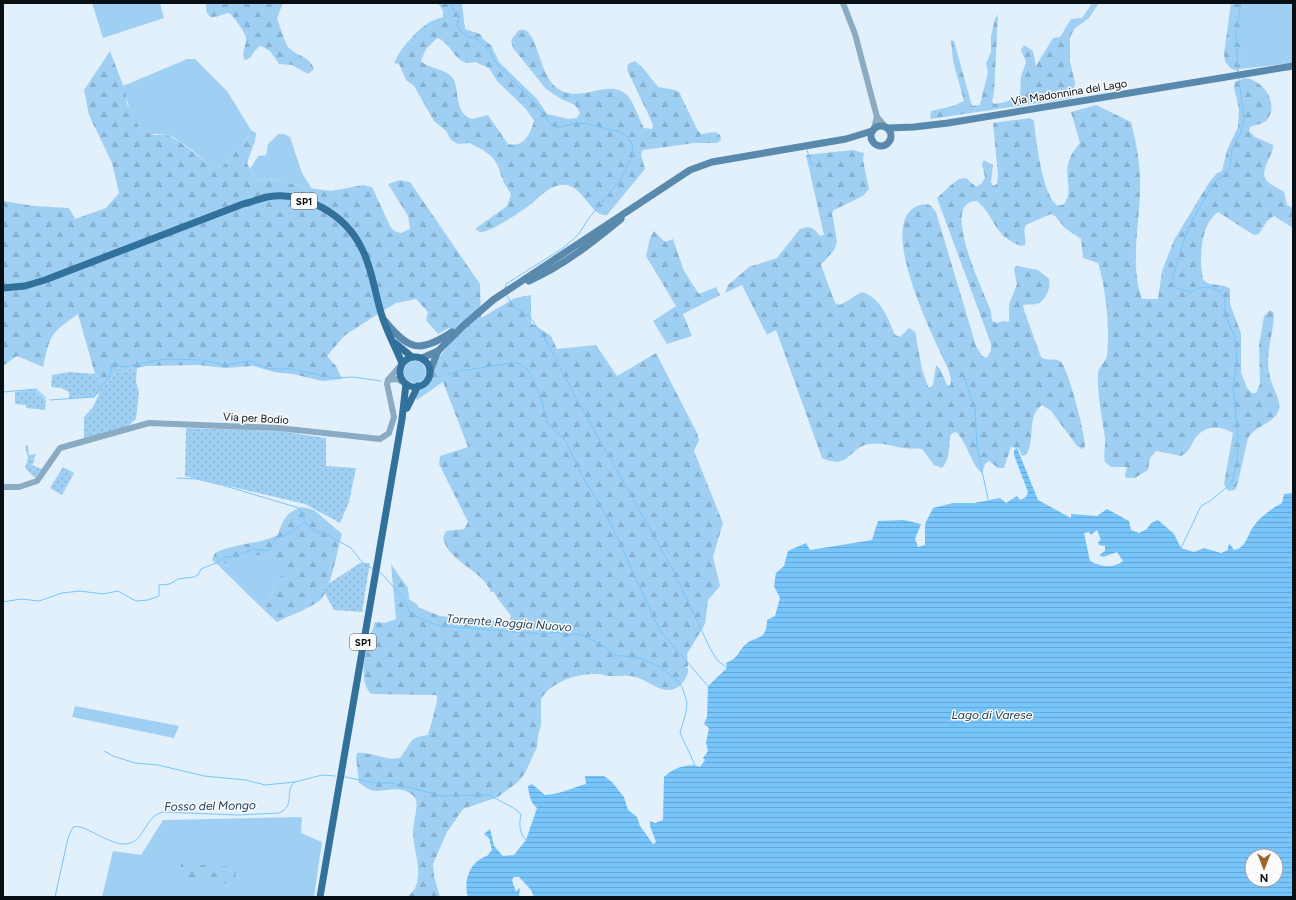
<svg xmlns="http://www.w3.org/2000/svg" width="1296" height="900" font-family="Figtree,sans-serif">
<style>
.grass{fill:#9fd0f4}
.forest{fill:url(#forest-firs);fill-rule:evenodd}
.garden{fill:url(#garden-dots)}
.water{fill:url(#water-rules);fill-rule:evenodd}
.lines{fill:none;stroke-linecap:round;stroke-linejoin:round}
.stream{stroke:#77c5fb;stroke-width:1}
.tertiary{stroke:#8babc3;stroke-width:6}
.secondary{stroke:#5989ac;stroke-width:7}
.primary{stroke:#31719b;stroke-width:7}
.labels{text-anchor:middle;stroke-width:3;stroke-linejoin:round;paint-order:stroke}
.shield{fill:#fbfbfb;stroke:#50565a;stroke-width:1}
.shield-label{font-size:10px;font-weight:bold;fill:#070f15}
.street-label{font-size:11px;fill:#070f15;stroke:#fbfbfb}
.water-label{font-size:12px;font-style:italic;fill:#16384e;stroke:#fbfbfb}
</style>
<defs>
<pattern id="forest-firs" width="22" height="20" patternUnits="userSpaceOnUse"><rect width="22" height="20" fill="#9fd0f4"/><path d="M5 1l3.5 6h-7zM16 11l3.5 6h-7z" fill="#87b1d0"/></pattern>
<pattern id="garden-dots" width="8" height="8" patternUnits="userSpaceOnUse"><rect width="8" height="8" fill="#9fd0f4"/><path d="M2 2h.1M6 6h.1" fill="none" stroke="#87b1d0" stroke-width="1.8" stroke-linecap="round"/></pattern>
<pattern id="water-rules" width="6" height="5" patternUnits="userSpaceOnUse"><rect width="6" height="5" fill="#77c5fb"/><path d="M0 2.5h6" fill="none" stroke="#65a8d6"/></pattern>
</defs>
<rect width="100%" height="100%" fill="#e2f0fb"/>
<g class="grass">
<polygon points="92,3 160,3 164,18 103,38"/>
<polygon points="1245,3 1293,3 1293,63 1240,69 1245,50"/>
<path d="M187,59H195L227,91L251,130L246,140L221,168H214C203,160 179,137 166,135C156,133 148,137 140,128C129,117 128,100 123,86Z"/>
<polygon points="278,134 284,134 290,137 302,173 312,189 282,181 255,179 250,169 258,156 266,155 268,144"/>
<circle cx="415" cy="372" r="11"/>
<path d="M250,554C265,554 277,556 289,565L277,583L264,610L219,566L232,559Z"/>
<polygon points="75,706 179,726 174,738 72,717"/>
<polygon points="302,817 301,833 322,842 314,897 102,897 113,851 141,855 163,820"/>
</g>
<g class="forest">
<path d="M206,3H283L277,18C278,21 286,45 288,47C296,56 310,56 314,69L308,74L292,65L279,64L270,51L261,46C253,49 253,59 245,60C240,53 247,46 246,38C245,32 234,17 229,13C219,14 205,26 206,3Z"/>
<path d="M438,3H462L465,29L480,34L484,40L491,45L499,62L537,99L547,114L569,119L577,118L580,113L575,105L561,99L546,89L513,48L511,40L519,30H525C538,36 540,76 557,88C580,105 609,77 627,95C635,104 638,118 644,128L652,129L653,125L650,118L627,70L628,64L635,61L643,68L658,87L675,90L679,92L698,131L702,134L715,132L720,135L721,140L717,143H695L643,150L641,155L645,169L607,215C590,218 583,182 561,185C547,187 540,197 531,204C522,211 490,233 480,232L475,229L507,206L511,194L504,183L497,164L492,157L483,150L469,143L458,144L451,140L446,131L434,121L414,86L406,80L399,64L394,63C400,49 415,32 428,23C432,20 438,19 443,17V11ZM437,38C452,42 455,68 475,62L489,68L497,81L526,109L534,121C530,134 524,148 508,144L488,115L472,119C455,114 459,91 454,80C447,68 430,70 421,61L426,49Z"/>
<polygon points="1092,3 1099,3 1089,18 1075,28 1070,37 1070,61 1075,83 1072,98 930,119 931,111 953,106 964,101 953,61 951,40 954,41 972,106 980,105 988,72 986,63 991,52 991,36 995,19 998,14 994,93 992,101 994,104 1006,102 1020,95 1021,77 1026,62 1021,50 1024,45 1033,51 1036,66 1053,38 1060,37 1071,19 1082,18"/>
<polygon points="1231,3 1245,3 1245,50 1241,68 1237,71 1230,68 1225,61 1224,54"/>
<path d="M110,51L126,93L127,104L139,127L145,132L155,135H167L180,142L214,168H221L246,140L251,130L256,133L255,141L247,163L255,179L282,181L308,188L331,191L363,185L372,187L390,226L394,231L401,233L410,229L408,216L388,184L400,180L410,182L480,284L481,318L515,298L531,295V323L551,336L557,349L596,345L617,376L656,353L697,433L699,440L694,451L723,523L713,557L720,586L708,600L705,624L687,654L688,666L685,668H688C689,677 680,689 670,690C658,691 647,680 636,677C628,675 619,676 611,676C606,676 601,674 596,674C577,673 551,682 541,699V725L538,736L537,747L525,773L519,781L498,797L463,809L447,832L433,864L434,876L440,897H407C428,883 413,851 413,833C413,821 418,810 416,799C404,784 390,791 376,791C370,791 364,786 359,783L356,757L357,753C370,751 391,763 401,757C412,742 408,738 428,735C430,727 438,702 437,696L435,695L371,694C355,677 369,641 375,622L385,623L396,619L391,564L408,588L409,599L418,605V607L440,616L509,622L511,616C505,608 498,600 494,592H491C481,568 449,563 443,538L446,531L464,529L468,522L439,464L440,456L468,447L443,382L417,400L415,396L428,383L433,368L441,355L456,336L449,328L438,334L426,320L428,312L416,299L396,303L370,319L344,336L327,356L336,366L342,379L322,381L293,374L274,372L253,366L225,368L198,365L146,366L116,373L100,391L101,380L95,374L78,314C49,335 51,333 43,367L17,356L3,366V201L34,206L69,208L75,219L106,208L119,193L112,163L89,115L84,90Z"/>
<path d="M1245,78C1263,80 1280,103 1267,120C1263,124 1255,125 1250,127L1249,131L1255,137L1273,145C1274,155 1257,172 1268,182C1272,186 1279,188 1284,192L1287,205L1293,208V228L1274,216L1267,221L1259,234L1254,235L1218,212C1200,225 1199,260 1203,279C1209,288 1222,282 1230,289V304L1241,333V372L1247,388L1252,393H1256L1260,384L1259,345L1264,316L1270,310L1274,313C1274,335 1264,353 1270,377C1272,388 1283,402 1278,412C1272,424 1255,426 1248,438L1238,482L1235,490L1228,491L1224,484L1233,433C1220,425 1206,425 1196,437C1190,445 1190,452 1181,456L1156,451L1150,458L1148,470L1135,478H1126L1125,475L1127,467H1111L1105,462C1103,454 1106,446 1105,438C1102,416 1097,395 1098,373C1099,366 1106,362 1107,355C1110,328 1106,288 1098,263L1083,258L1081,239L1065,228L1055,216L1051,214L1026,225C1022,232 1027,238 1025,245L1021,246C992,235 996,217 977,201C938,200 985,294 990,309C992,313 991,317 992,321L997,323L1003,321L1009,322V304L1017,284L1014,269L1016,266L1038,270L1049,279C1051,287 1046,302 1036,304C1032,305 1028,304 1023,305L1024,310L1041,357C1047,362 1054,357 1061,362C1068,368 1086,437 1085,447L1082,449L1077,446L1051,411L1042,405C1026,416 1036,440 1026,455L1022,456L1018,448L1011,447L1004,468H998L989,461L985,464L982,473C973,468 967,442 956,432L951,434C948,445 951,459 942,468L934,465L922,449C916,448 910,449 904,448C891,446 882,442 869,444C849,447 849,471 822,458L776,330L767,335L742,285L725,293L728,285L749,267L777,258L800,229C810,225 814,228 820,236L824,235L806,155L853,150L864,153L863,160L869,189L863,196L834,210L832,213L837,242L834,250L821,265L835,303L840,305L862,292C881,298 888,318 895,335L900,337L909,328L915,332L922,369L928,387H931L933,385L936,365L940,369L947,385L950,386L951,381L949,371C935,340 883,239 910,211C915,206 923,203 930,205L936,212L976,346L982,356L987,358L991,350V344L937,198L951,185L959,179L966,178L976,187L982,183L985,177L982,164L984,160L993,165L991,182L993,186L997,184L998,175L993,123L1030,118L1034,121C1036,139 1042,196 1058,206L1064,204C1077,187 1055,170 1080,143L1071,112L1096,105L1131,122C1137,145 1141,169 1140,192C1139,227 1130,266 1142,299H1158L1162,271L1174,240L1210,181L1217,173L1222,171L1227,150L1238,127L1239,109L1234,88L1235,82Z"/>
<polygon points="654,231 665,242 673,239 684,271 699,294 716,287 720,295 683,314 692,336 667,344 653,321 676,306 646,256 650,238"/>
<path d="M302,507L314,510L342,534C337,550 331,592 319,601C307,610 290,615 277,622L264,610L277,583L288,565C266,549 243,554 219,566L212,560L215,553C235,543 257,545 278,535C282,521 287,511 302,507Z"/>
<polygon points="181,864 237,867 234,884 179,880"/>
</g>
<g class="garden">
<polygon points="137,368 136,382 139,392 136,419 126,428 84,440 84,417 93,407 100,392 94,397 69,398 69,392 61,388 51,387 52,375 70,372 95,374 101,380 101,390 116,373"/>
<polygon points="29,390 36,390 46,400 45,410 26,408 26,405 15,404 15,392"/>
<polygon points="186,428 279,431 326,438 326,466 356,468 349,502 340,523 305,504 185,476"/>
<polygon points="28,445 29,455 37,454 33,459 35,460 32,465 42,469 35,478 25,468 28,458 25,446"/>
<polygon points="63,467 74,473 62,495 50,488"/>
<polygon points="360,563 370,563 362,612 334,610 322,588"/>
</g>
<path class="water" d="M1017,448L1038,500L1071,518V514L1097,516L1107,509L1129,521L1131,530L1139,533L1147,529L1151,523L1158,520L1174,534L1181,548L1194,552L1204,548L1221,553L1228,550V546L1230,544L1234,550C1246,548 1247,536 1253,527C1260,517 1272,508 1282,503L1284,494L1293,493V897H534L531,890L519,877H514L512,880L516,892L519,888L520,890L519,894L520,897H468C463,881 470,861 487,856L492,850L489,838L484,834L490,829L494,846L503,856L514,855L526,840L537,808C530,802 529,794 528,786L532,784L545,795C560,794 572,788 586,784L585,776H604L612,782L624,797L628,810L637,817L640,826L653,844L656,842L650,826V821L655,823L663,820L664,777C672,769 689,762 700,767L705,760L703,758L708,751L706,743L709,728L704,724L707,717L708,686L727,668L726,663C738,658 737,654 744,646C753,635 767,643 767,620L775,616L780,598L774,586L776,573L784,566L788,551L806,543L810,550L872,540L878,521L904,520L921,524L915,539L918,547L925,545V524L933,508L953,503H974L1000,498L1006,503L1017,496L1020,500L1026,497L1028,492L1014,455V450ZM1097,530L1101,540L1098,542L1099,545L1105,546V551L1099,555L1103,557L1117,552L1123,561C1112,569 1102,567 1090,561L1084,533L1089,532L1091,535ZM1252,856H1276V880H1252Z"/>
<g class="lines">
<g class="stream">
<polyline points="452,3 453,9 459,18 457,25 461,32 466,36 477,39 490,51 495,62 536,105 553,127 560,127 577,123 588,124 620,132 628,138 632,144 633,155 621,179 589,218 578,235 563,248 506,284 505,288"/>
<polyline points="1238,72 1236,33 1241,3"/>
<polyline points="807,150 812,165"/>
<polyline points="507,296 514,307 530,317 547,342 576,398 673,570 710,648 717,660 727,668"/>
<polyline points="448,375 460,371 512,363 518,363 528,370 539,392 548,424 565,440 584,479 610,522 660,631 708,686"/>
<polyline points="964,377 975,410 977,447 988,499"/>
<polyline points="3,392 36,389 46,398"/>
<polyline points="50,400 94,397 100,388 110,377 111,366 113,363 123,367 165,359 202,360 224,365 250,361 269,369 292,369 333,378 353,377 381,381"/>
<polyline points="177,478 197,479 222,485 299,508 305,521"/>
<polyline points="1181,548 1201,506 1210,501 1232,483 1237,462 1238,437 1233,386 1237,364 1236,349 1234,335 1225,315 1225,300 1221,292 1209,287 1199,288 1190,292 1176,288 1173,282 1173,276 1186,234 1192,220 1214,183 1225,174 1230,167 1232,149 1240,134 1244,119 1239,79"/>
<polyline points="380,572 403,597 410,613 424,620 439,626 544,634 559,632 566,637 574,634 581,635 604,646 614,655 639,658 659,666 678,681 682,687 687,702 686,712 680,733 695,765"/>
<polyline points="3,602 21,599 39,601 62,593 80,591 103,594 118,591 136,601 148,600 159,596 159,585 170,584 178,579 194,577 198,575 201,569 216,563 224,557 233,557 254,549 264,551 269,550 275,539 293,531 304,522 315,531 326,534 351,548 362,562 373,569"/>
<polyline points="104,751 113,756 135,763 158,765 204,776 246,780 265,785 295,782 322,775 335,776"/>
<path d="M345,777L375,783H392L442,796L489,795L512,807L521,814C519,824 519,832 526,840"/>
<path d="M55,897L68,838L73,827C83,823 108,844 124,844C145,844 144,816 163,812L237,815L279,813C297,805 283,790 295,782"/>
</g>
<g class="tertiary">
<polyline points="843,3 855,34 877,117 885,126"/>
<polyline points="874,128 877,117"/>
<polyline points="388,380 396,379 403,382"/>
<polyline points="3,487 19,487 37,481 60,448 149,423 278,428 380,439 389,433 394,417 387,384 388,380 400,366"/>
</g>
<g class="secondary">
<circle cx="881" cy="136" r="10"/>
<polyline points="888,128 914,127 948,123 1293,66"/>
<path d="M529,281C563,266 593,242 621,219"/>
<path d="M385,321C409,351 420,353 452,332"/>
<polyline points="422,358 438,351"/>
<polyline points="430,371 438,351 463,326 493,300 690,170 712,162 846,139 872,131"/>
</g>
<g class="primary">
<path d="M3,288L25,286L45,280L243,204C251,202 259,199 267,197C304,190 346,215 362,249C373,270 375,296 383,319C388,333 396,349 402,363"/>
<polyline points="395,343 412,357"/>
<circle cx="415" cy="372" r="15"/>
<polyline points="407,408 418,386"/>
<polyline points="320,897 402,419 406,384"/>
</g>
</g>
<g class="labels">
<g class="shield">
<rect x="291" y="193" width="26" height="16" rx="3"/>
<rect x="350" y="634" width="26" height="16" rx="3"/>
</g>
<g class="shield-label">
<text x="304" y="205">SP1</text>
<text x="363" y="646">SP1</text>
</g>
<g class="street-label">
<text transform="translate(1069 92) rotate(-9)" y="4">Via Madonnina del Lago</text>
<text transform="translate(256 418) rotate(3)" y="4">Via per Bodio</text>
</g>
<g class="water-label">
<text transform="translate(509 623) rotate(4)" y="4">Torrente Roggia Nuovo</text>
<text x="992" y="719">Lago di Varese</text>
<text transform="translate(210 806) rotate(-1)" y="4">Fosso del Mongo</text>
</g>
</g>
<rect width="1296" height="900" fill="none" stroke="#070f15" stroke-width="8"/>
<g transform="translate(1264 868) rotate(180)"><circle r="19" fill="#fbfbfb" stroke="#999d9f"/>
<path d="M0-3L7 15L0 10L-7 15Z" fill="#a16328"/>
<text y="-6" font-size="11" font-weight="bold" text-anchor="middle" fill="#070f15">N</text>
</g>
</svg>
